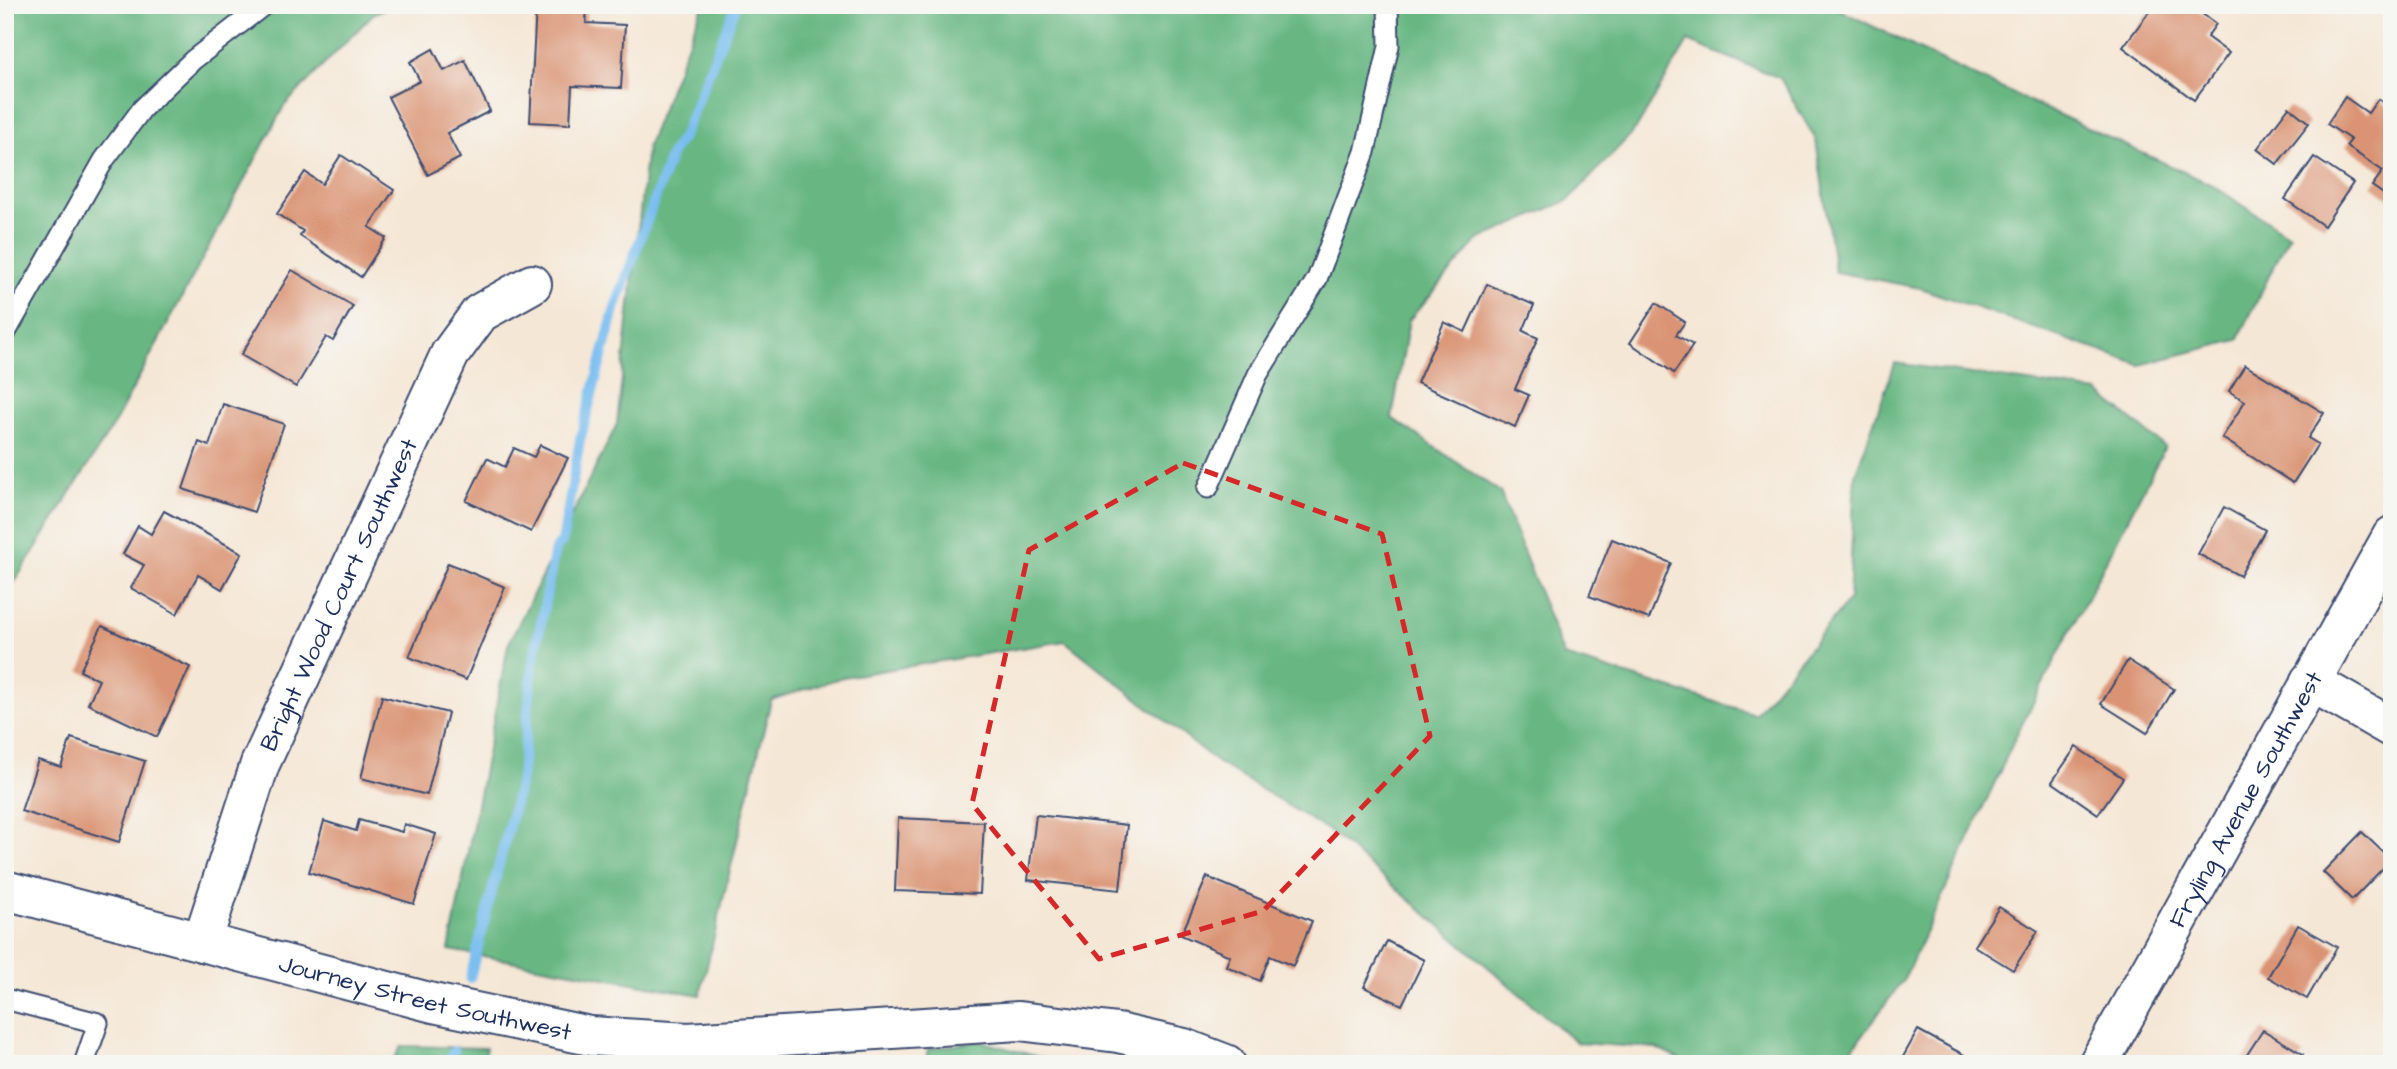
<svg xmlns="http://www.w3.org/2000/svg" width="2397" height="1069" font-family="'Architects Daughter',sans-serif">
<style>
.forest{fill:#67b782;stroke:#417370;stroke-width:2}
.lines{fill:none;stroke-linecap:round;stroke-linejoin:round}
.stream{stroke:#79bef0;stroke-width:10}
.building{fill:#da9474}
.lane-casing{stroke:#3c4b70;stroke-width:23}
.street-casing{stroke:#3c4b70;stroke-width:42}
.lane{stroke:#fff;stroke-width:19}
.street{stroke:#fff;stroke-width:38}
.marked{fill:none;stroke:#d62828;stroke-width:5;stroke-dasharray:14 9;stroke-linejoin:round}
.labels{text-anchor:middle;stroke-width:5;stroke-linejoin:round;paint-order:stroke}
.street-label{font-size:24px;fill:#1b2f5e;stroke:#f6f6f2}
</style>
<rect width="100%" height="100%" fill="#f6f6f2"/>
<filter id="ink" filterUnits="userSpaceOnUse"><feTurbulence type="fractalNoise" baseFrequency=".0143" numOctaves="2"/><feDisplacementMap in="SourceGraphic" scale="14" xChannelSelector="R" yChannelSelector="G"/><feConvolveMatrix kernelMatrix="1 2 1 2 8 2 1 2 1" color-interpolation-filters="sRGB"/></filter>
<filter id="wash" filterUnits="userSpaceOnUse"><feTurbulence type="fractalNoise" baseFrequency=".00686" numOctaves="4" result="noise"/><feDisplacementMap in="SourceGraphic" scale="28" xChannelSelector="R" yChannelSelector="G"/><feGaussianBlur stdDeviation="1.57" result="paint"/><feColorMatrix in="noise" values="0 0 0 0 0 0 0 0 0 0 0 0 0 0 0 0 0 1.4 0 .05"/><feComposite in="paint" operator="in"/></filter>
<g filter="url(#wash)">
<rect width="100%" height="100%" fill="#f5e7d5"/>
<g class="forest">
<polygon points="5,5 393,5 373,14 284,106 114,424 5,597"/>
<polygon points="703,5 1830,5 1957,68 2210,184 2289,235 2238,340 2140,365 1920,288 1835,272 1816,140 1780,78 1688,41 1636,129 1569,200 1478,240 1409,320 1392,418 1500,492 1564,656 1755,714 1849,600 1855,475 1895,363 2098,392 2165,447 2018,732 1904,979 1841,1064 1688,1064 1656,1048 1577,1043 1329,831 1217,762 1065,641 843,677 771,700 700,995 449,950 508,645 617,424 647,147"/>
<polygon points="980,1041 1065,1064 925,1064 928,1049"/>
<polygon points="402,1046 486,1048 485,1064 391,1064"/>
</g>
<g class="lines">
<g class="stream">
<polyline points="470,978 521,778 533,664 555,549 562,542 580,440 615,308 672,152 683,136 736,5"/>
<polyline points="447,1064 454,1051"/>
</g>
</g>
<g id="blocks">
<g class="building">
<polygon points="536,5 587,5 586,23 625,25 621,88 572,86 570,124 530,122"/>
<polygon points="2154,5 2190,5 2216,24 2207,37 2229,53 2194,100 2123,47"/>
<polygon points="433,49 444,71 465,60 490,111 447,133 460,158 428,175 388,97 420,81 410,62"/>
<polygon points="2345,97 2368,113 2378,99 2392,109 2392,200 2372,186 2383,171 2346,146 2351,140 2327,124"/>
<polygon points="2289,107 2309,123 2277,164 2257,149"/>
<polygon points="341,155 394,190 369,227 386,238 361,277 300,236 303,231 277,214 305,172 322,184"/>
<polygon points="2314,157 2353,183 2324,226 2285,199"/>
<polygon points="292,270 353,306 333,341 326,337 296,387 241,355"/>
<polygon points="1487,284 1534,305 1523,331 1538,338 1515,389 1529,395 1515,427 1417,383 1444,322 1465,332"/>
<polygon points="1656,303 1685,322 1676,335 1693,345 1674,373 1630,343"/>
<polygon points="2245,365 2324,413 2308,438 2318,444 2293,483 2222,438 2245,401 2229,391"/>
<polygon points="223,404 284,424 254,512 183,489 199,442 209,446"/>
<polygon points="540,445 568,458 531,532 466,501 487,458 505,467 514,448 534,457"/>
<polygon points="2224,507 2265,530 2240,576 2198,554"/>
<polygon points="164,511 242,553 222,589 198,575 177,614 131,588 144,565 123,554 138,526 151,534"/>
<polygon points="1612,539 1671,563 1649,619 1589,596"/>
<polygon points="448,563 505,587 466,680 409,657"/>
<polygon points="102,626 190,667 157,737 88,704 99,680 80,671"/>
<polygon points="2128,660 2174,689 2147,733 2101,704"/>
<polygon points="382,696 448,713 427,795 361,778"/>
<polygon points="71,738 145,761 119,842 21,811 38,760 61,767"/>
<polygon points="2076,747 2123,778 2098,814 2052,782"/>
<polygon points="1036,815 1127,825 1120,890 1028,880"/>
<polygon points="898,818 984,822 980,894 895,891"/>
<polygon points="359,820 402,832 404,824 436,834 414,904 309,872 324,821 356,831"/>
<polygon points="2362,832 2391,860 2352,900 2323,872"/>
<polygon points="1207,877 1312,921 1293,966 1270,956 1260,981 1226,966 1230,956 1181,935"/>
<polygon points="1999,907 2038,931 2013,970 1974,946"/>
<polygon points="2298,925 2337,947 2307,999 2268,977"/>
<polygon points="1387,941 1424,960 1402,1005 1364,987"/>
<polygon points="1918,1030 1964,1055 1959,1064 1899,1064"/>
<polygon points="2263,1030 2303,1054 2297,1064 2241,1064"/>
</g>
</g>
</g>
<g filter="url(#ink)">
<use href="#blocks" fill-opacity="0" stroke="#3c4b70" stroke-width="2"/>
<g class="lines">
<defs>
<g id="lane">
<polyline points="5,334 104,160 142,109 193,60 264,5"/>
<polyline points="1208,488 1258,374 1317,279 1365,152 1389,46 1388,5"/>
<polyline points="5,999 98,1023 84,1064"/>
</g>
<g id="street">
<polyline points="2310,681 2392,728"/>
<path id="s1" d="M5,890L433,1003L590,1036L688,1042L1019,1021L1118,1033L1184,1048L1226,1064"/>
<path id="s2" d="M202,942L260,764L450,354L480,313L532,284"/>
<path id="s3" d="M2098,1064L2392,536"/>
</g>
</defs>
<use href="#lane" class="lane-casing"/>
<use href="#street" class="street-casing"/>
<use href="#lane" class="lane"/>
<use href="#street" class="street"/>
</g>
</g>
<path class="marked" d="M1183,463L1382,534L1430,736L1263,911L1099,959L972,804L1029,550Z"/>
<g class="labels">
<g class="street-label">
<text dy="8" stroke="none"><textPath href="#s2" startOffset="374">Bright Wood Court Southwest</textPath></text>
<text dy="8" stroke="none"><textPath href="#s3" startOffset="303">Fryling Avenue Southwest</textPath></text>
<text dy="8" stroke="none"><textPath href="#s1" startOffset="434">Journey Street Southwest</textPath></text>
</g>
</g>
<rect width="2397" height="1069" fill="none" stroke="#f6f6f2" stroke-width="28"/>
</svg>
